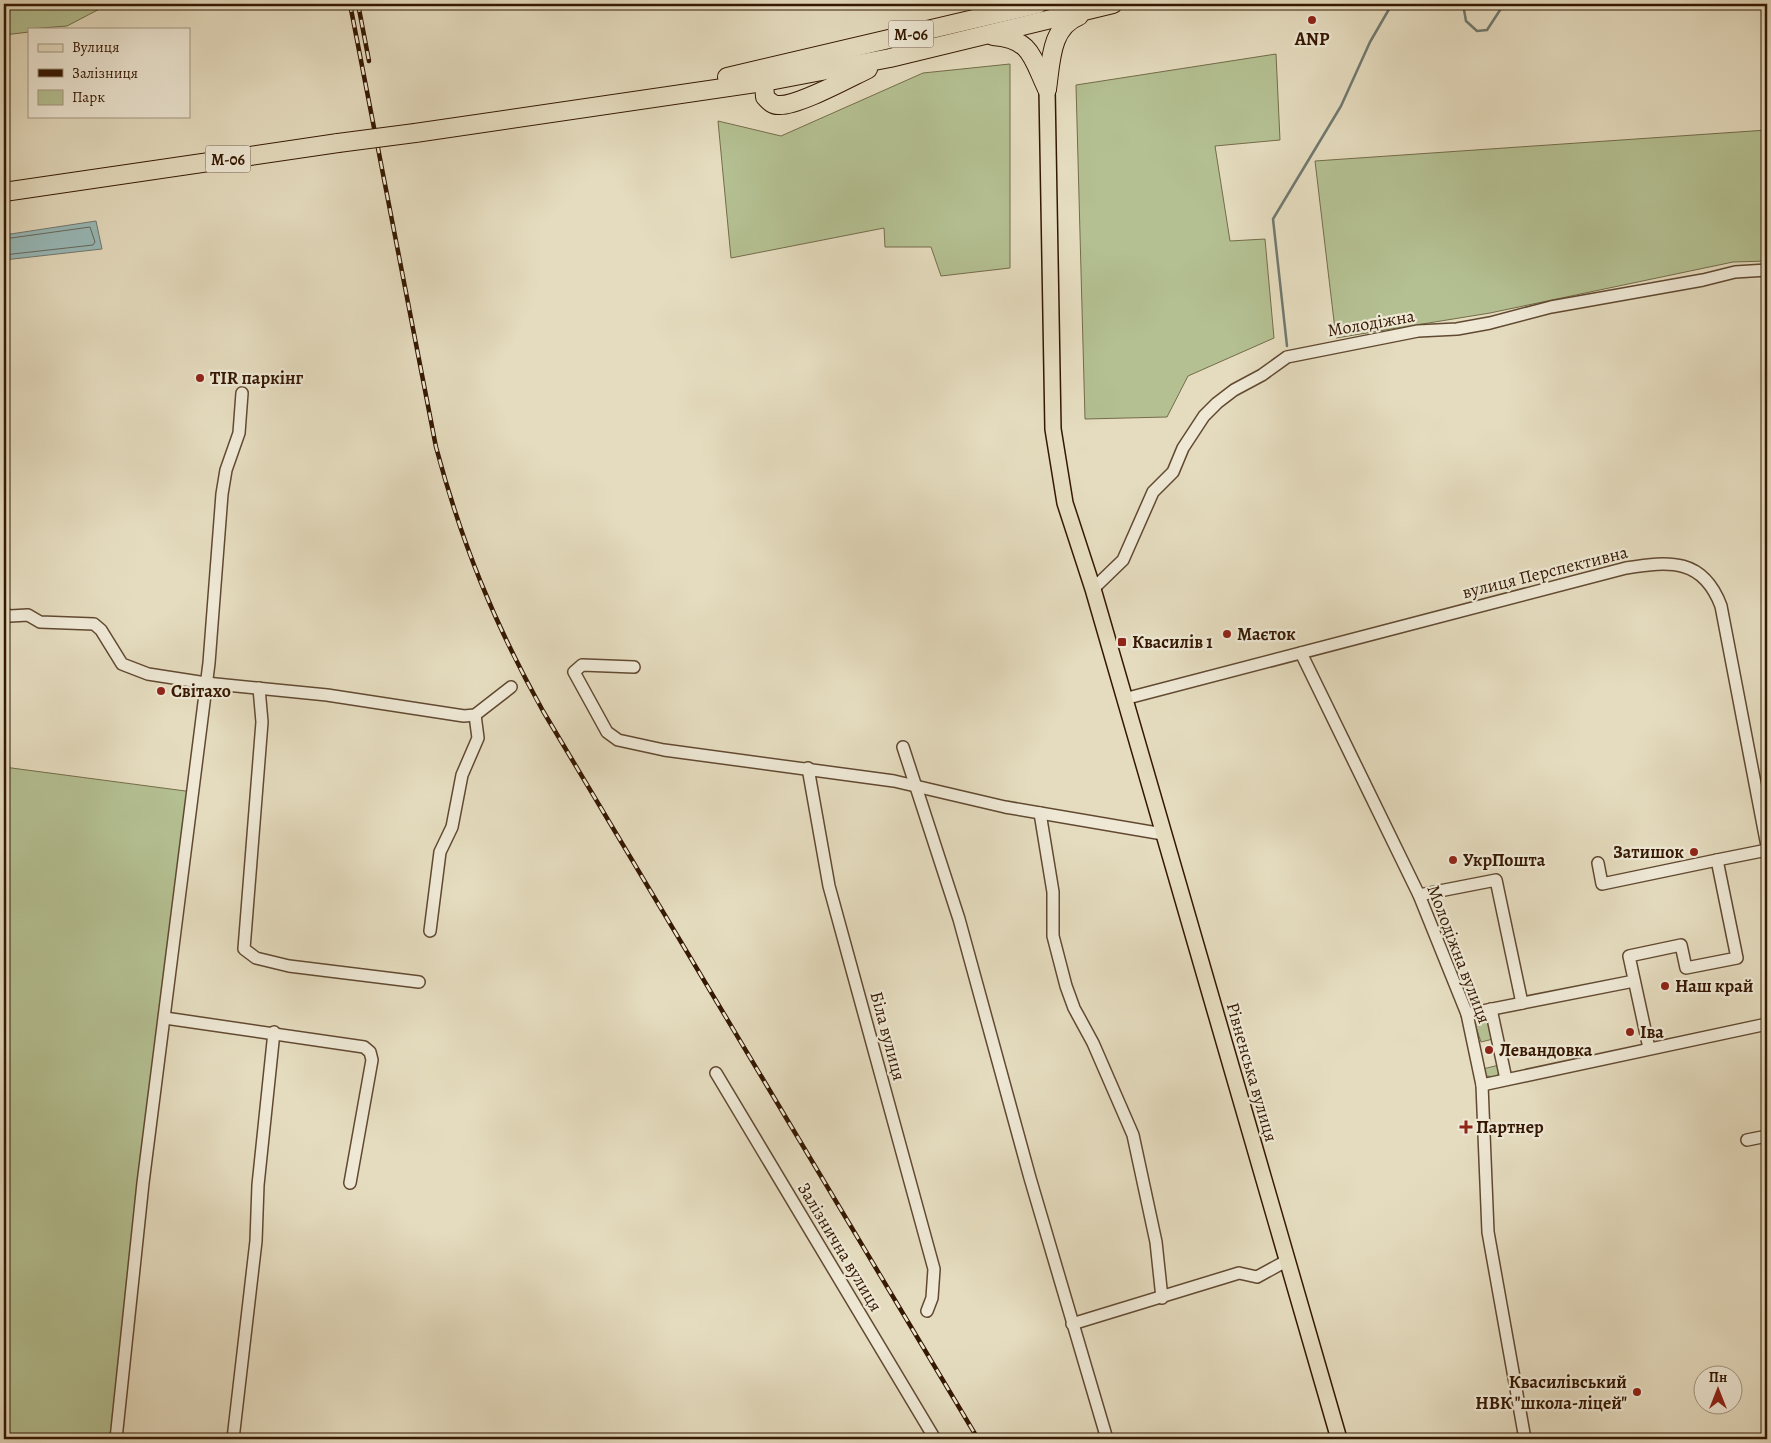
<svg xmlns="http://www.w3.org/2000/svg" width="1771" height="1443" font-family="Alegreya,serif">
<style>
.green{fill:#b4c092;stroke:#746c4a}
.water{fill:#98baba;stroke:#707970}
.lines{fill:none;stroke-linecap:round;stroke-linejoin:round}
.shore{stroke:#66695e;stroke-width:1}
.stream{stroke:#707970;stroke-width:2.5}
.minor-casing{stroke:#614931;stroke-width:14}
.major-casing{stroke:#351802;stroke-width:18}
.highway-casing{stroke:#351802;stroke-width:20}
.minor{stroke:#eee8d5;stroke-width:11}
.major{stroke:#e5dcbf;stroke-width:15}
.highway{stroke:#e5dcbf;stroke-width:18}
.rail-casing{stroke:#351802;stroke-width:4.5}
.rail{stroke:#eee8d5;stroke-width:2.5;stroke-dasharray:8;stroke-linecap:butt}
.highway-bridge-casing{stroke:#351802;stroke-width:20;stroke-linecap:butt}
.highway-bridge{stroke:#e5dcbf;stroke-width:18}
.poi-dot{fill:#8f2418;stroke:#eee8d5;stroke-width:2}
.labels{text-anchor:middle;stroke-width:4.5;stroke-linejoin:round;paint-order:stroke}
.shield{fill:#eee8d5;stroke:#6c5641;stroke-width:1}
.shield-label{font-size:16px;font-weight:bold;fill:#351802}
.poi-label{font-size:18px;font-weight:bold;fill:#351802;stroke:#eee8d5;text-anchor:start}
.street-label{font-size:18px;fill:#351802;stroke:#eee8d5}
</style>
<rect width="100%" height="100%" fill="#e5dcbf"/>
<filter id="stains"><feTurbulence type="fractalNoise" baseFrequency=".004" numOctaves="4"/><feColorMatrix values="0 0 0 0 .2 0 0 0 0 .09 0 0 0 0 .02 0 0 0 .5 -.17"/></filter>
<radialGradient id="worn" r=".72"><stop offset=".6" stop-color="#630" stop-opacity="0"/><stop offset="1" stop-color="#630" stop-opacity=".3"/></radialGradient>
<g class="green">
<polygon points="4,4 109,4 67,26 29,29 29,32 4,35"/>
<polygon points="1276,54 1280,140 1215,146 1230,241 1265,239 1274,338 1188,376 1167,417 1085,419 1076,85"/>
<polygon points="1010,64 1010,268 941,276 931,247 885,247 884,228 731,258 718,121 781,136 923,73"/>
<polygon points="1767,130 1767,261 1733,262 1490,313 1336,338 1315,161"/>
<polygon points="4,614 10,616 4,687"/>
<polygon points="4,767 193,792 116,1439 4,1439"/>
<polygon points="1487,1014 1493,1039 1481,1042 1473,1018"/>
<polygon points="1499,1065 1499,1073 1496,1077 1486,1076 1483,1069"/>
</g>
<polygon class="water" points="96,221 102,249 4,260 4,235"/>
<g class="lines">
<polyline class="shore" points="4,239 90,227 95,242 93,245 4,255"/>
<g class="stream">
<polyline points="1463,4 1466,21 1477,31 1487,30 1504,4"/>
<polyline points="1287,346 1273,219 1341,106 1370,42 1392,4"/>
</g>
<defs>
<g id="minor">
<polyline points="1093,589 1123,560 1153,492 1173,472 1183,448 1204,416 1217,403 1234,390 1262,375 1287,357 1418,331 1457,329 1490,323 1551,307 1703,280 1735,272 1767,270"/>
<polyline points="4,614 10,616 28,615 40,622 94,624 101,630 122,664 148,674 206,683 327,695 464,716 475,715 511,687"/>
<polyline points="1301,653 1419,895 1467,1014 1482,1085 1488,1232 1525,1439"/>
<polyline points="634,667 582,665 574,672 607,732 618,740 664,750 894,781 1005,807 1163,834"/>
<polyline points="259,688 262,722 244,949 256,958 289,966 419,982"/>
<path d="M1124,699L1626,568C1670,561 1703,558 1721,606L1767,846"/>
<polyline points="903,747 959,919 1030,1178 1107,1439"/>
<polyline points="808,768 829,886 934,1269 932,1298 927,1311"/>
<polyline points="1040,813 1053,892 1053,936 1066,986 1074,1008 1093,1043 1133,1135 1156,1242 1162,1298"/>
<polyline points="1598,863 1602,884 1717,860"/>
<polyline points="1419,895 1496,880 1522,1003"/>
<polyline points="430,931 440,852 452,827 462,775 478,738 475,715"/>
<polyline points="1491,1009 1506,1079"/>
<polyline points="1467,1014 1634,981"/>
<polyline points="165,1018 364,1047 370,1052 372,1060 350,1183"/>
<polyline points="1649,1048 1629,956 1681,945 1686,968 1737,958 1717,860 1767,850"/>
<polyline points="716,1073 935,1439"/>
<polyline points="1482,1085 1767,1024"/>
<polyline points="1747,1140 1767,1136"/>
<polyline points="1072,1324 1239,1273 1257,1277 1288,1260"/>
<polyline points="116,1439 143,1183 209,663 222,494 226,470 239,433 242,393"/>
<polyline points="233,1439 256,1241 258,1185 274,1032"/>
</g>
<polyline id="major" points="1047,89 1053,429 1065,503 1093,589 1339,1439"/>
<g id="highway">
<path d="M993,36C1032,39 1032,58 1047,89"/>
<path d="M771,75L764,82L765,97C769,101 772,105 778,105C796,107 849,78 868,69"/>
<polyline points="727,77 1038,4"/>
<path d="M1047,89C1051,63 1050,27 1079,16"/>
<polyline points="415,133 764,82 890,58 1113,4"/>
<polyline points="4,192 338,143"/>
</g>
</defs>
<use href="#minor" class="minor-casing"/>
<use href="#major" class="major-casing"/>
<use href="#highway" class="highway-casing"/>
<use href="#minor" class="minor"/>
<use href="#major" class="major"/>
<use href="#highway" class="highway"/>
<defs>
<g id="rail">
<path d="M350,4L436,447C462,544 494,623 543,711L978,1439"/>
<polyline points="358,4 369,61"/>
</g>
</defs>
<use href="#rail" class="rail-casing"/>
<use href="#rail" class="rail"/>
<defs>
<polyline id="highway-bridge" points="338,143 415,133"/>
</defs>
<use href="#highway-bridge" class="highway-bridge-casing"/>
<use href="#highway-bridge" class="highway-bridge"/>
</g>
<g class="poi-dot">
<circle cx="1312" cy="20" r="5"/>
<circle cx="200" cy="378" r="5"/>
<circle cx="1227" cy="634" r="5"/>
<rect x="1117" y="637" width="10" height="10" rx="2.5"/>
<circle cx="161" cy="691" r="5"/>
<circle cx="1694" cy="852" r="5"/>
<circle cx="1453" cy="860" r="5"/>
<circle cx="1665" cy="986" r="5"/>
<circle cx="1630" cy="1032" r="5"/>
<circle cx="1489" cy="1050" r="5"/>
<path d="M1463.5 1119.5h5v5h5v5h-5v5h-5v-5h-5v-5h5z"/>
<circle cx="1637" cy="1392" r="5"/>
</g>
<g class="labels">
<g class="shield">
<rect x="888.5" y="20.5" width="45" height="27" rx="4"/>
<rect x="205.5" y="145.5" width="45" height="27" rx="4"/>
</g>
<g class="shield-label">
<text x="911" y="40">М-06</text>
<text x="228" y="165">М-06</text>
</g>
<g class="poi-label">
<text x="1312" y="45" text-anchor="middle">ANP</text>
<text x="210" y="384">TIR паркінг</text>
<text x="1237" y="640">Маєток</text>
<text x="1132" y="648">Квасилів 1</text>
<text x="171" y="697">Світахо</text>
<text x="1684" y="858" text-anchor="end">Затишок</text>
<text x="1463" y="866">УкрПошта</text>
<text x="1675" y="992">Наш край</text>
<text x="1640" y="1038">Іва</text>
<text x="1499" y="1056">Левандовка</text>
<text x="1476" y="1133">Партнер</text>
<text x="1627" y="1388" text-anchor="end">Квасилівський<tspan x="1627" dy="21">НВК "школа-ліцей"</tspan></text>
</g>
<g class="street-label">
<text transform="translate(1371 323) rotate(-10)" y="6">Молодіжна</text>
<text transform="translate(1545 572) rotate(-14)" y="6">вулиця Перспективна</text>
<text transform="translate(1459 954) rotate(69)" y="6">Молодіжна вулиця</text>
<text transform="translate(888 1036) rotate(75)" y="6">Біла вулиця</text>
<text transform="translate(1252 1072) rotate(74)" y="6">Рівненська вулиця</text>
<text transform="translate(840 1247) rotate(59)" y="6">Залізнична вулиця</text>
</g>
</g>
<rect width="1771" height="1443" fill="none" stroke="#e5dcbf" stroke-width="20"/>
<rect x="5" y="5" width="1761" height="1433" fill="none" stroke="#351802" stroke-width="2.5"/>
<rect x="10" y="10" width="1751" height="1423" fill="none" stroke="#351802"/>
<rect x="28" y="28" width="162" height="90" fill="#eee8d5" stroke="#a49581"/>
<rect x="38" y="44" width="25" height="8" fill="#e5dcbf" stroke="#a49581"/>
<text x="72" y="52" font-size="15" fill="#351802">Вулиця</text>
<rect x="38" y="69" width="25" height="8" fill="#351802" stroke="#a49581"/>
<text x="72" y="78" font-size="15" fill="#351802">Залізниця</text>
<rect x="38" y="90" width="25" height="15" fill="#b4c092" stroke="#a49581"/>
<text x="72" y="102" font-size="15" fill="#351802">Парк</text>
<g transform="translate(1718 1390)"><circle r="24" fill="#eee8d5" stroke="#a49581"/>
<path d="M0-4L9 19L0 12L-9 19Z" fill="#8f2418"/>
<text y="-8" font-size="14" font-weight="bold" text-anchor="middle" fill="#351802">Пн</text>
</g>
<rect width="100%" height="100%" filter="url(#stains)"/>
<rect width="100%" height="100%" fill="url(#worn)"/>
</svg>
